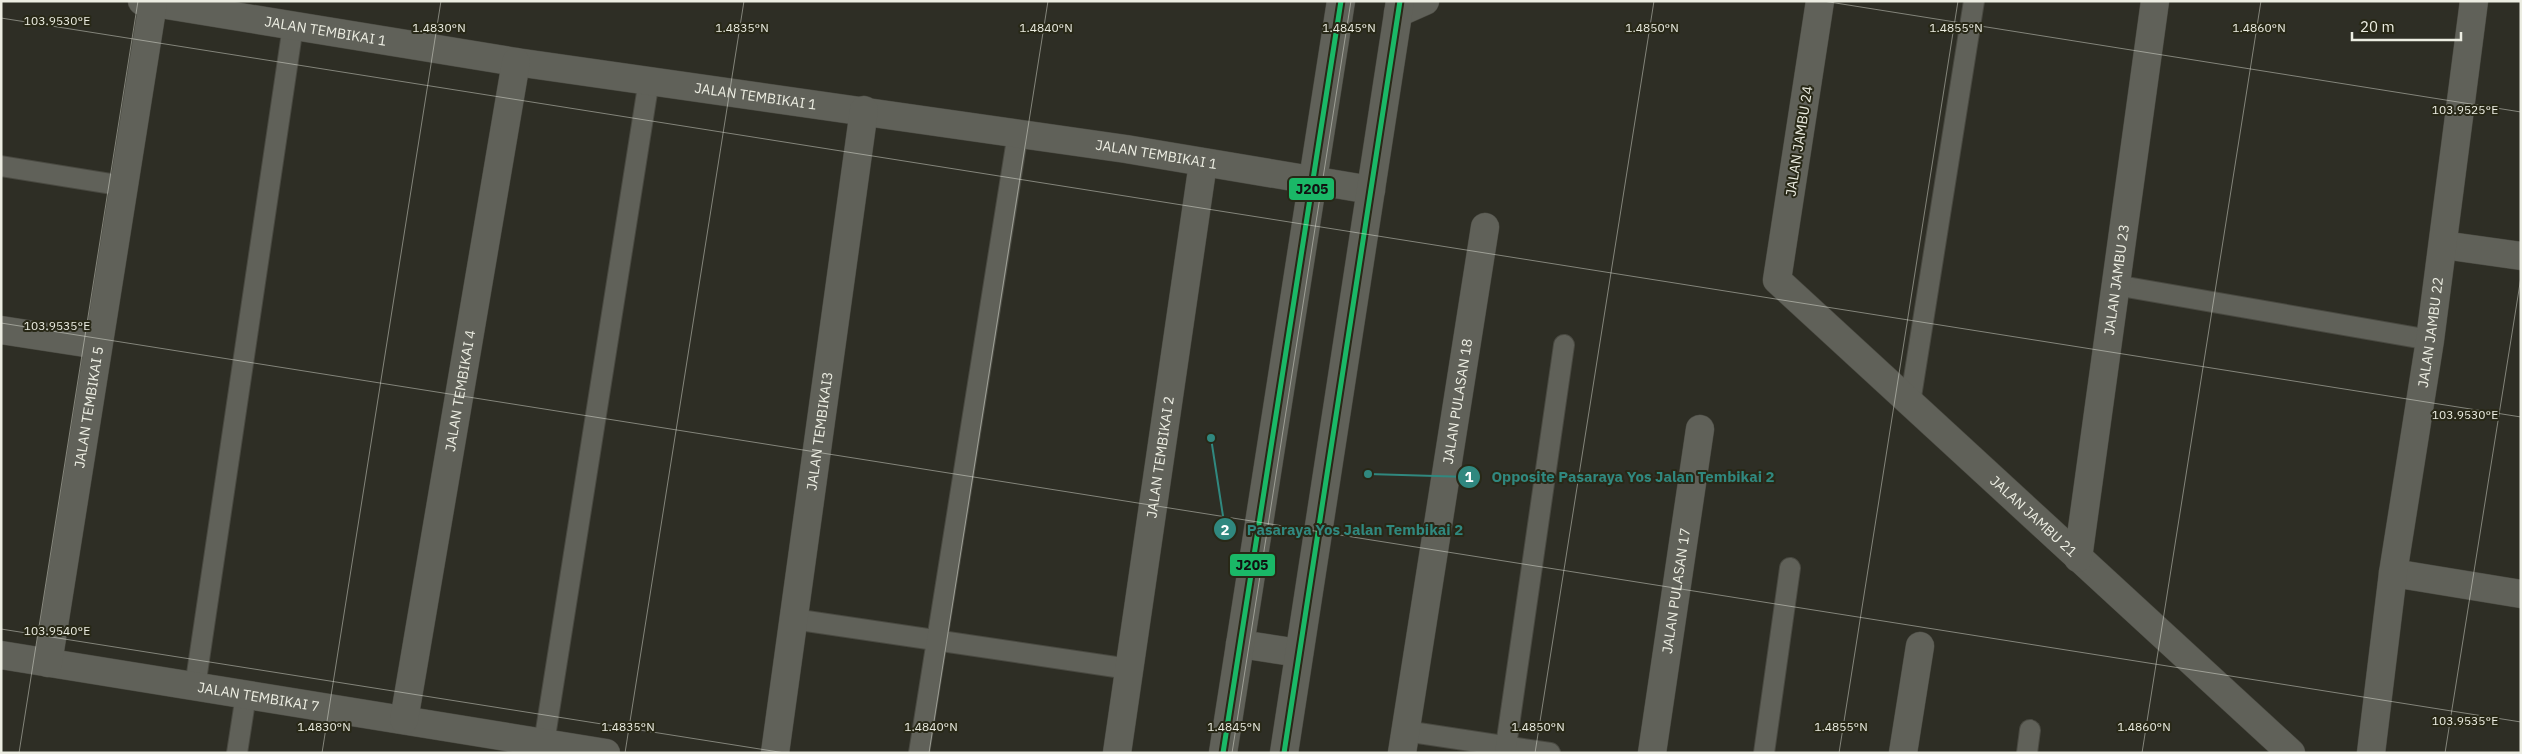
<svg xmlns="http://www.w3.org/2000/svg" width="2522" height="754" font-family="'IBM Plex Sans',sans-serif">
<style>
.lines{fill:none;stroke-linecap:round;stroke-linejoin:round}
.service-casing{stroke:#494941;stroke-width:22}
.minor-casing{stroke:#494941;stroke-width:29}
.secondary-casing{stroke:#494941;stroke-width:29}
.service{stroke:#606159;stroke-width:20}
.minor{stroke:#606159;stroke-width:28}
.secondary{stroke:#606159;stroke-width:28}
.bus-1-casing{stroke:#282817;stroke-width:9}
.bus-1{stroke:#1ab867;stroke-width:5}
.ticks{fill:none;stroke:#ecede2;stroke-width:1;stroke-opacity:0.45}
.labels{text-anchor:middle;stroke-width:4;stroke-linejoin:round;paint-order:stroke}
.street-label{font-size:14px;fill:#ecede2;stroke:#282817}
.ticks-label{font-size:12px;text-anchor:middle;fill:#ecede2;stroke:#282817;stroke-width:4;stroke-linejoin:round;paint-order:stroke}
.leader{fill:none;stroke:#30887f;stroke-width:2}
.callout-dot{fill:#30887f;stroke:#282817;stroke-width:2}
.mark-label{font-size:15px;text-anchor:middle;font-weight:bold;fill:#fff}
.callout-label{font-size:15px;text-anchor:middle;font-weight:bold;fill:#30887f;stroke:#282817;stroke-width:4;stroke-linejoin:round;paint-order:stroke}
.line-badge{stroke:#282817;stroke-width:2}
.pale-badge-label{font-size:14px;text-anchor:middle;font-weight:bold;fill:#111}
</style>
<rect width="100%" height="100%" fill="#2e2e25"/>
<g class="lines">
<defs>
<g id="service">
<polyline points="1,166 124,186"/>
<polyline points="2115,285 2430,340"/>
<polyline points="1910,403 1974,1"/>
<polyline points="793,619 1129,669"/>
<polyline points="195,687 293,26"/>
<polyline points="1405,731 1550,753"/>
<polyline points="544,743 649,80"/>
<polyline points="237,753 246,695"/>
<polyline points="919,753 1018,133"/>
<polyline points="1505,753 1564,345"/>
<polyline points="1764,753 1790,568"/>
<polyline points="2027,753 2030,730"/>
</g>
<g id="minor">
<path id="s1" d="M142,1L516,62L1126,149L1371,190"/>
<path id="s2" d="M1820,1L1777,280L2291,753"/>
<polyline points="1398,13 1425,1"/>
<polyline points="2443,245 2521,256"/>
<polyline points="1,330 98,345"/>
<path id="s3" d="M2078,558L2155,1"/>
<polyline points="2393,573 2521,594"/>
<path id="s4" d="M1,655L606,753"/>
<path id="s5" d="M48,663L153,3"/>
<path id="s6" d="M404,720L516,62"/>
<path id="s7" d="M775,753L864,110"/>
<path id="s8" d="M1117,753L1203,163"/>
<path id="s9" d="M1402,753L1485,227"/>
<path id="s10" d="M1652,753L1700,429"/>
<polyline points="1903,753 1920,646"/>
<path id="s11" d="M2371,753L2393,573L2430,340L2474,1"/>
</g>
<g id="secondary">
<polyline points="1240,644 1299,653"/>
<polyline points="1223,753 1341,1"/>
<polyline points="1284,753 1400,1"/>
</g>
</defs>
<use href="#service" class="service-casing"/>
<use href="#minor" class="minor-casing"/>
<use href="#secondary" class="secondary-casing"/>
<use href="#service" class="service"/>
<use href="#minor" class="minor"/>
<use href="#secondary" class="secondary"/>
<defs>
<g id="bus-1">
<polyline points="1223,753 1341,1"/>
<polyline points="1284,753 1400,1"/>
</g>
</defs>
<use href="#bus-1" class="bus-1-casing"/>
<use href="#bus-1" class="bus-1"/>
</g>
<path class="ticks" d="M1823,1L2521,112M1,18L2521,417M1,323L2521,722M1,629L785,753M19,753L138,1M322,753L441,1M625,753L744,1M929,753L1048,1M1232,753L1351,1M1535,753L1654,1M1839,753L1958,1M2142,753L2261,1M2445,753L2521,277"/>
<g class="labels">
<g class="street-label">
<text dy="5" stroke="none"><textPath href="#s1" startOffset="186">JALAN TEMBIKAI 1</textPath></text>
<text dy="5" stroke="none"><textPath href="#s1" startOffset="621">JALAN TEMBIKAI 1</textPath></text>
<text transform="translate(1799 141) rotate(-81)" y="5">JALAN JAMBU 24</text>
<text dy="5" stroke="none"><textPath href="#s1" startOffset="1026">JALAN TEMBIKAI 1</textPath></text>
<text dy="5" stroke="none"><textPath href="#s3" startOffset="281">JALAN JAMBU 23</textPath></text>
<text dy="5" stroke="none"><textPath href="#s11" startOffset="425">JALAN JAMBU 22</textPath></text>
<text dy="5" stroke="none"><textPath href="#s6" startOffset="334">JALAN TEMBIKAI 4</textPath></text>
<text dy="5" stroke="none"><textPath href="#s9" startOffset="356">JALAN PULASAN 18</textPath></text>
<text dy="5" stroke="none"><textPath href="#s5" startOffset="259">JALAN TEMBIKAI 5</textPath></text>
<text dy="5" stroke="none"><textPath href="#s7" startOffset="325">JALAN TEMBIKAI3</textPath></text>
<text dy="5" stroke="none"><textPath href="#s8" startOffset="299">JALAN TEMBIKAI 2</textPath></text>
<text dy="5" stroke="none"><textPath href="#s2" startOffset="631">JALAN JAMBU 21</textPath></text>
<text dy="5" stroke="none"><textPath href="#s10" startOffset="164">JALAN PULASAN 17</textPath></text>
<text dy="5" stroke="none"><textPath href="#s4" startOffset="261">JALAN TEMBIKAI 7</textPath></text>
</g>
</g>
<g class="ticks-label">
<text x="57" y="25">103.9530°E</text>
<text x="439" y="32">1.4830°N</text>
<text x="742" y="32">1.4835°N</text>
<text x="1046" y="32">1.4840°N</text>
<text x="1349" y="32">1.4845°N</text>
<text x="1652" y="32">1.4850°N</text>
<text x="1956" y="32">1.4855°N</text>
<text x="2259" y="32">1.4860°N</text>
<text x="2465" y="114">103.9525°E</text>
<text x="57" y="330">103.9535°E</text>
<text x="2465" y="419">103.9530°E</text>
<text x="57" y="635">103.9540°E</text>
<text x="2465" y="725">103.9535°E</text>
<text x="324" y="731">1.4830°N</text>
<text x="628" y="731">1.4835°N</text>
<text x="931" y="731">1.4840°N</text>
<text x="1234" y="731">1.4845°N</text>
<text x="1538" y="731">1.4850°N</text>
<text x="1841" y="731">1.4855°N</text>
<text x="2144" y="731">1.4860°N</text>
</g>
<path class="leader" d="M1368 474L1469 477M1211 438L1225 529"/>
<g class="callout-dot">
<circle cx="1368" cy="474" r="5"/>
<circle cx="1211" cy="438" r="5"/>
<circle cx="1469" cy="477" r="12"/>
<circle cx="1225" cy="529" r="12"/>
</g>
<g class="mark-label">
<text x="1469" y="482">1</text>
<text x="1225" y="535">2</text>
</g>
<g class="callout-label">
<text x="1633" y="482">Opposite Pasaraya Yos Jalan Tembikai 2</text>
<text x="1355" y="535">Pasaraya Yos Jalan Tembikai 2</text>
</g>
<g class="line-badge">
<rect x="1288" y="177" width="47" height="24" rx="5" fill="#1ab867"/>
<rect x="1229" y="553" width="47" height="24" rx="5" fill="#1ab867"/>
</g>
<g class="pale-badge-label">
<text x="1312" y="194">J205</text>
<text x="1252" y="570">J205</text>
</g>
<rect width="2522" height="754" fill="none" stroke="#ecede2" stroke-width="5"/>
<path d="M2352 32v8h109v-8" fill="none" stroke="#ecede2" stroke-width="2.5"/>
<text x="2360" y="32" font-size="15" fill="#ecede2" stroke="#282817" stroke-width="4" paint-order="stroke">20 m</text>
</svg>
